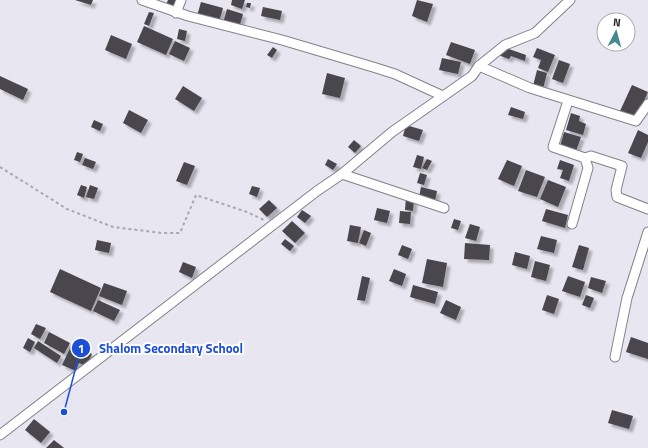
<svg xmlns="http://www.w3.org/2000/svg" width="648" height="448" font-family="'Titillium Web',sans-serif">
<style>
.building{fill:#4a464d;filter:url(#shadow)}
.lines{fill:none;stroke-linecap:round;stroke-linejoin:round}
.minor-casing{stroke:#82828b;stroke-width:11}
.path{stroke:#a8a8b0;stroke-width:2;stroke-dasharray:3 3;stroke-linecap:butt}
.minor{stroke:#fff;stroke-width:9}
.leader{fill:none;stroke:#1d4ed8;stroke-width:1.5}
.callout-dot{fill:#1d4ed8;stroke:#fff;stroke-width:1.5}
.mark-label{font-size:12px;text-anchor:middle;font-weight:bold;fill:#fff}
.callout-label{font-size:13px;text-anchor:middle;font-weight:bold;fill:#1d4ed8;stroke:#fff;stroke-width:4;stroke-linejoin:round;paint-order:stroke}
</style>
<defs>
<filter id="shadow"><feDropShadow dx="3.5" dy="3.5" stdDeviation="1" flood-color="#0004"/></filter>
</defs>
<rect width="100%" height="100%" fill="#e7e6f1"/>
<g class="building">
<polygon points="75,0 93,0 91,5"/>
<polygon points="168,0 177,0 173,8 166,5"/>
<polygon points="232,0 245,0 242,9 231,5"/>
<polygon points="417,0 433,4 427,22 412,16"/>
<polygon points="201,2 223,8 219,22 197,16"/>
<polygon points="247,3 251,3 250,8 246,7"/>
<polygon points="263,7 282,11 280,20 261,16"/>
<polygon points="227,9 243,14 239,28 223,23"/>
<polygon points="149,12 154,13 149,26 144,24"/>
<polygon points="144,26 173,39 166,55 137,42"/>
<polygon points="179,29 187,31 185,41 177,39"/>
<polygon points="111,35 132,44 126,59 105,50"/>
<polygon points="175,41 190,48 184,61 169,54"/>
<polygon points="451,42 475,50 470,64 446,55"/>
<polygon points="273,47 277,50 272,58 267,55"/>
<polygon points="506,48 526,55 525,61 511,56 509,59 498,55"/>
<polygon points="537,48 555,55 548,72 538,68 541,60 533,57"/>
<polygon points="442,58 461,62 458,74 439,70"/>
<polygon points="559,60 570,64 563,83 552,79"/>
<polygon points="537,70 547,73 543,89 533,86"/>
<polygon points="327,73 345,78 340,98 322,94"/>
<polygon points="0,76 28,89 23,100 0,89"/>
<polygon points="632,85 648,92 636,119 620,111"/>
<polygon points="183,86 202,98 194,111 175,99"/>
<polygon points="511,107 525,112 523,119 508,115"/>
<polygon points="129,110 148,120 141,133 123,123"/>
<polygon points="571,113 580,116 579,121 586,124 583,135 566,130"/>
<polygon points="94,120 103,124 100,131 91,127"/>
<polygon points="406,125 423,130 419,141 403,136"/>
<polygon points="638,130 648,135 648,142 641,158 628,153"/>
<polygon points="564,132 581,137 576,151 560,146"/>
<polygon points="354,140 361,146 355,153 348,147"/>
<polygon points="77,152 83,154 80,162 74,160"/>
<polygon points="417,155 424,157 421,169 413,167"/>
<polygon points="85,158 96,162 93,169 82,165"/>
<polygon points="328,159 337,164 333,170 325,165"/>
<polygon points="427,159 432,161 427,170 422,168"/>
<polygon points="507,160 522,166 514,186 498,179"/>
<polygon points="560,160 574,165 569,181 560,178 563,170 557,169"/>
<polygon points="184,162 195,166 187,185 176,181"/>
<polygon points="526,170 545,177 537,197 518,191"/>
<polygon points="420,173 427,175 424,185 417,183"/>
<polygon points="548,180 566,187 558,207 540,199"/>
<polygon points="81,185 87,187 84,198 77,195"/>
<polygon points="90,185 98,188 94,199 86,197"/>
<polygon points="252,186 260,188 257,197 249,194"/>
<polygon points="421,187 437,191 435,201 419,197"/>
<polygon points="406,197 414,198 413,211 405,210"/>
<polygon points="269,200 277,208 267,217 259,209"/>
<polygon points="377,208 390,211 387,223 374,220"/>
<polygon points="546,209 568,215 565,228 542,221"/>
<polygon points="302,210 311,216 305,223 297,217"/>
<polygon points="400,211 411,212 410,224 399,223"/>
<polygon points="454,219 461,221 458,230 451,228"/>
<polygon points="292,221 305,233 295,243 282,231"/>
<polygon points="470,224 480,227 476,241 465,238"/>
<polygon points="350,225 361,227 358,243 347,241"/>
<polygon points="364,230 371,233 366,246 359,243"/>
<polygon points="541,236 557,240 554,253 537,249"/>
<polygon points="285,239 294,246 290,251 281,244"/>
<polygon points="97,240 111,243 109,253 95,250"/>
<polygon points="465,243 490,245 489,260 464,259"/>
<polygon points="402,245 412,249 408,259 398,255"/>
<polygon points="579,245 589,248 583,270 572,267"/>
<polygon points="515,252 530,256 527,269 512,265"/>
<polygon points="427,259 447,263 443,287 422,283"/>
<polygon points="535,261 550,265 546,281 531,277"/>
<polygon points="183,262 196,267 192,278 179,272"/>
<polygon points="60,269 101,288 91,311 50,292"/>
<polygon points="394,269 406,274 402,286 389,281"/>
<polygon points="362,276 370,278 365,301 357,300"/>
<polygon points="568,276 585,282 580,297 562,291"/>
<polygon points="591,277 606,281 602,293 588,288"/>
<polygon points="104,283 127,291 122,305 99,296"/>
<polygon points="413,285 438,292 435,304 410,297"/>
<polygon points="547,295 559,299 554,314 542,310"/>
<polygon points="586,295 594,298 590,308 582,305"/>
<polygon points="98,300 120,310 114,321 93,311"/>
<polygon points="446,300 461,307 456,320 440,313"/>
<polygon points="36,324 46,328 40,339 31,334"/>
<polygon points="49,332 70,343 64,354 44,343"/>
<polygon points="631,337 648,343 648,359 626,352"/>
<polygon points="28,338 35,342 30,352 23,348"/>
<polygon points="38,341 61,356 57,363 34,348"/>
<polygon points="72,344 92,354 86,366 79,363 76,371 62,365"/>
<polygon points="612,410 633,416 629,429 608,423"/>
<polygon points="34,419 50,432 41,443 25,430"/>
<polygon points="54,440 64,448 46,448"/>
</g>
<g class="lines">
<defs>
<g id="minor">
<polyline points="142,0 188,16 282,40 373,67 395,74 443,96"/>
<polyline points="176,13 181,0"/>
<polyline points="479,66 530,88 636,121 648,104"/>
<polyline points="568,101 553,147 585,158 588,168 572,224"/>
<polyline points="585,158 591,156 622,166 616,190 617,197 648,209"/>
<polyline points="342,174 444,208"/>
<polyline points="615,357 627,298 648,232"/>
<polyline points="0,435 317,191 342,174 392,132 472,76 479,66 505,45 535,33 570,0"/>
</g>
</defs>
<use href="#minor" class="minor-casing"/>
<polyline class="path" points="0,167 67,209 113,227 162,233 180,233 196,195 247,212 264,220"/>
<use href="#minor" class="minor"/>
</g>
<path class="leader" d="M64 412L81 348"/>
<g class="callout-dot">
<circle cx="64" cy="412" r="4"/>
<circle cx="81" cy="348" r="10"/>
</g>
<g class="mark-label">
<text x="81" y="353">1</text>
</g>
<g class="callout-label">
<text x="171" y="353">Shalom Secondary School</text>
</g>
<g transform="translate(616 32) rotate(6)"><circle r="19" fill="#ffffff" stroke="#ababac"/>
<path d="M0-3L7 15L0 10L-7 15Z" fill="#428a8c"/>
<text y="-6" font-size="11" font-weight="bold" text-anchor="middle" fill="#2c2c30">N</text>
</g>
</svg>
